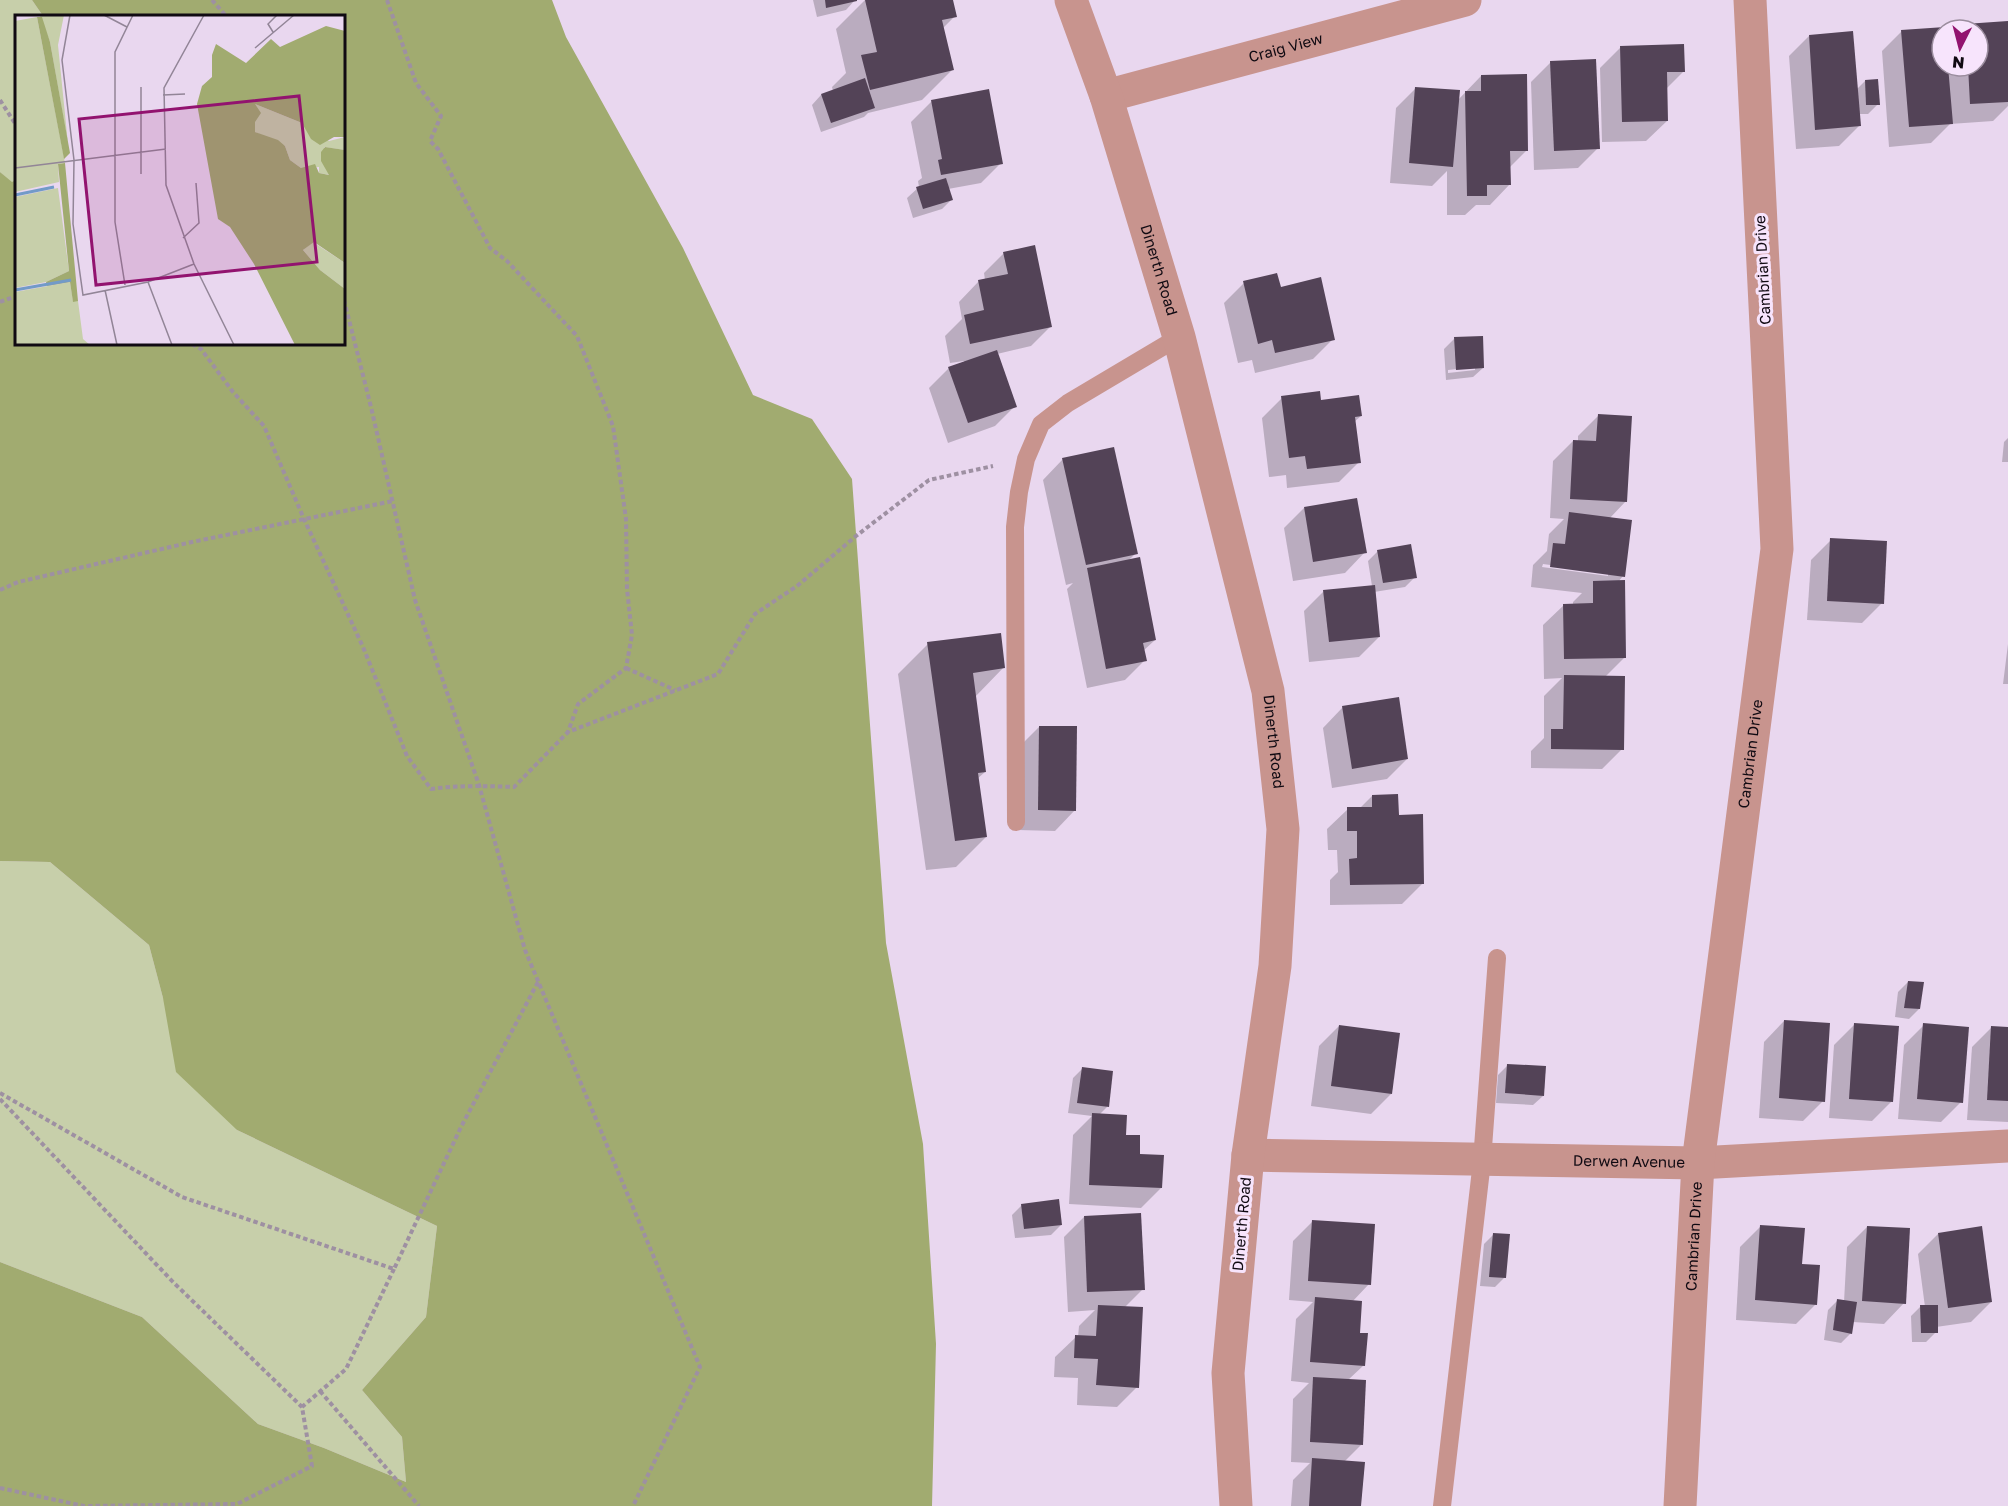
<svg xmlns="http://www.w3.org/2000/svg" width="2008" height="1506" font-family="'Golos Text',sans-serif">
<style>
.green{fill:#c7cfaa}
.forest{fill:#a1ab70}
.shadow{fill:#0003;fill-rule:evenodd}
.building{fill:#534357}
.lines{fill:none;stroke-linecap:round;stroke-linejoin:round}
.path{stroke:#9e90a2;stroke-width:4;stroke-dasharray:4.5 3;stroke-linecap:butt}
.service{stroke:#c8948e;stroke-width:18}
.minor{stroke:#c8948e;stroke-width:33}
.tertiary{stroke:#c8948e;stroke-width:33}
.labels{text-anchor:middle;stroke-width:6;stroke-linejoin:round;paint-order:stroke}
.street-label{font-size:15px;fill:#100a12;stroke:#f7e4fc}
.inset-river{fill:none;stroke:#729ac8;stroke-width:3}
.inset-road{fill:none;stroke:#928597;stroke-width:1.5}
.view{fill:#92136f;fill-opacity:0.15;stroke:#92136f;stroke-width:3}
.inset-edge{fill:none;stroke:#100a12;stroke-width:3}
</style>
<rect width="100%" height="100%" fill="#e9d7ef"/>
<g class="green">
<polygon points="0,0 32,0 43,16 16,16 16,180 12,183 0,172"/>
<polygon points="0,861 50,862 149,945 163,998 237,1130 437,1226 426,1317 362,1390 402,1437 406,1482 324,1448 258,1424 142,1317 0,1262"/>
</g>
<polygon class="forest" points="32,0 552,0 566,37 683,248 753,395 812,419 852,479 886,943 923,1144 936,1344 932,1506 0,1506 0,1262 142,1317 258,1424 324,1448 406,1482 402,1437 362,1390 426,1317 437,1226 237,1130 176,1072 163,998 149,945 50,862 0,861 0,172 12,182 16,180 16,344 344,344 344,16 43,16"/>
<g class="shadow">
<polygon points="813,0 855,0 846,10 817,17"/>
<polygon points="865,0 951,0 955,16 942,29 952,70 922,100 868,113 864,117 821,132 812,105 821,95 833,91 832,87 846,73 836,29"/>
<polygon points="2008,23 2008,106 1993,121 1950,124 1931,143 1889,147 1882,51 1902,31 1944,28 1942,30 1942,66 1978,66 1978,30 1961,30 1966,25"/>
<polygon points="1809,36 1856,90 1865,81 1878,104 1868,114 1858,114 1859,126 1839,146 1796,149 1789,56"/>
<polygon points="1620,48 1683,72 1666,89 1667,121 1646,141 1602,142 1600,68"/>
<polygon points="1551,62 1598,148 1578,168 1534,170 1531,82"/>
<polygon points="1481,76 1527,150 1509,168 1510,184 1490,205 1476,205 1465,215 1447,215 1447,171 1432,186 1390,183 1396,108 1416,88 1457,101"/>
<polygon points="932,101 1001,163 981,183 948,189 951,200 942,209 913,218 907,198 919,187 918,181 922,178 911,122"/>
<polygon points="1004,253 1051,326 1031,346 997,354 1015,406 995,426 948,443 929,388 949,368 964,362 964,361 950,363 945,336 962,319 959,302 979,281 985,280 984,273"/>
<polygon points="1244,283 1280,289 1333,339 1313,359 1255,373 1252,360 1238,363 1224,303"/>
<path d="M1454,339L1483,368L1473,377L1446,380L1444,349ZM1475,367V370L1448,373V370Z"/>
<polygon points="1282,398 1320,401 1361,416 1354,422 1359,462 1339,482 1287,488 1286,475 1269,477 1262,418"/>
<path d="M1598,416L1626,501L1609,519L1623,576L1618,582L1624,658L1605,677L1622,749L1602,769L1531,768V751L1544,738V696L1562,678L1544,679L1543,625L1564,605H1573V602L1582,593L1531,587L1533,565L1547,551L1549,534L1564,519L1550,518L1553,461L1573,441H1578V436ZM1543,564L1608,573V576L1542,567Z"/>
<polygon points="2008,438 2008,462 2002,462 2004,442"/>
<polygon points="1063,459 1136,553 1128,561 1155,640 1143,651 1145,660 1125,680 1087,688 1067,589 1073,583 1066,585 1043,480"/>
<polygon points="1304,508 1365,552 1345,573 1293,581 1284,528"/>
<polygon points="1831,540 1882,603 1862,623 1807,620 1811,560"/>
<polygon points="1378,551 1415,577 1405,587 1374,592 1379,637 1359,657 1309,662 1304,611 1324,591 1372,586 1368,561"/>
<polygon points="928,644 1004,667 975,697 985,772 977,779 986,837 956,867 926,870 898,674"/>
<polygon points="2008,644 2008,684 2003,684"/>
<polygon points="1343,707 1407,759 1387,779 1332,788 1323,728"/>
<polygon points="1039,727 1075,810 1055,831 1018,830 1019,747"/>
<polygon points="1372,796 1397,816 1422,884 1402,904 1330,905 1330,880 1338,872 1337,850 1328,850 1327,829 1348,809 1359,809"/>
<polygon points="1908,982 1919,1009 1909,1019 1895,1017 1898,992"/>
<polygon points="1784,1021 1823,1101 1803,1121 1759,1118 1764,1042"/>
<polygon points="1854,1025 1892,1101 1872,1121 1829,1118 1834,1045"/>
<polygon points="1924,1025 1961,1102 1941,1122 1898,1119 1904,1045"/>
<polygon points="1339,1026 1391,1094 1371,1114 1311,1106 1319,1046"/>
<polygon points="1992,1027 2008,1028 2008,1122 1967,1120 1972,1047"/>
<polygon points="1508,1065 1543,1096 1533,1105 1496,1103 1498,1075"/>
<polygon points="1082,1069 1107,1107 1099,1115 1124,1136 1161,1188 1141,1208 1069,1204 1073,1135 1092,1116 1068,1113 1073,1078"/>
<polygon points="1022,1205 1061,1225 1051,1235 1015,1238 1012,1215"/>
<polygon points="1084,1217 1143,1289 1125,1307 1137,1387 1117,1407 1077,1405 1078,1378 1054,1377 1055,1357 1076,1337 1078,1337 1079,1326 1095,1310 1068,1312 1064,1237"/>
<polygon points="1313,1221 1369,1284 1352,1302 1364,1365 1348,1380 1362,1444 1344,1462 1360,1506 1291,1506 1293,1480 1310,1463 1291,1462 1293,1399 1309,1383 1291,1381 1296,1319 1313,1302 1289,1300 1293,1241"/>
<polygon points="1760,1227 1801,1265 1816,1304 1796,1324 1736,1320 1740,1247"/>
<polygon points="1867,1227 1904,1303 1884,1324 1853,1322 1851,1333 1841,1343 1824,1340 1828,1310 1838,1300 1844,1302 1847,1247"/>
<polygon points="1494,1234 1505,1277 1495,1287 1480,1286 1484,1244"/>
<polygon points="1938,1234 1991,1302 1971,1322 1936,1327 1936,1332 1926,1342 1912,1342 1911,1316 1921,1306 1925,1307 1918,1254"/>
</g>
<g class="building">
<polygon points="825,0 857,0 857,1 826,8"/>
<polygon points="865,0 953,0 957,17 942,20 954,70 870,90 861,55 877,52"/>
<polygon points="2008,21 2008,102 1970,104 1968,66 1978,66 1978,30 1965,30 1965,24"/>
<polygon points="1945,27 1945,30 1942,30 1942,66 1948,66 1953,124 1909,127 1901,30"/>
<polygon points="1853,31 1861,126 1815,130 1809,35"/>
<polygon points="1684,44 1685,72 1667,72 1668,121 1622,122 1620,46"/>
<polygon points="1596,59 1600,149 1554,151 1550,61"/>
<polygon points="1527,74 1528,151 1510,151 1511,185 1487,185 1487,196 1467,196 1465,91 1481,91 1481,75"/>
<polygon points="865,78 875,108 831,123 821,94"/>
<polygon points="1878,79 1880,105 1866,105 1865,80"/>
<polygon points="1415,87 1460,90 1453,167 1409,163"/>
<polygon points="989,89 1003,164 941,175 938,160 942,159 931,100"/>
<polygon points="946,178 953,200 923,209 916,187"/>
<polygon points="1035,245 1052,327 970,344 964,315 984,310 978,280 1008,274 1003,252"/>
<polygon points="1277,273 1281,287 1321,277 1335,340 1275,353 1272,340 1258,344 1243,281"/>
<polygon points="1483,336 1484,368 1456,370 1454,337"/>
<polygon points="997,350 1017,407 968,423 948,367"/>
<polygon points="1320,391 1321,400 1359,395 1362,416 1355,417 1361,463 1307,469 1305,456 1289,458 1281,396"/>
<polygon points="1598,414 1632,416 1627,502 1570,499 1573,440 1596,441"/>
<polygon points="1114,447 1138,554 1086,565 1062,458"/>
<polygon points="1357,498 1367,553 1313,562 1304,507"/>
<polygon points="1569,512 1632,520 1625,577 1550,567 1553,543 1565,544"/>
<polygon points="1830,538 1887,541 1884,604 1827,601"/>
<polygon points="1411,544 1417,578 1383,583 1377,550"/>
<polygon points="1140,557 1156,640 1143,643 1147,661 1106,669 1087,568"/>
<polygon points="1625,580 1626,658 1564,659 1563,604 1593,603 1593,581"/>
<polygon points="1375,585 1380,637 1329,642 1323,590"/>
<polygon points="1001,633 1005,668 973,673 986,772 978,773 987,837 955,841 927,642"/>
<polygon points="1564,675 1625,676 1624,750 1551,749 1551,729 1563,729"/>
<polygon points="1399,697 1408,759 1352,769 1342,706"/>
<polygon points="1039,726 1077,726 1076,811 1038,810"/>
<polygon points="1398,794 1399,815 1423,814 1424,884 1350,885 1349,859 1357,858 1357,831 1347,831 1347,807 1372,807 1372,795"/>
<polygon points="1908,981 1924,982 1920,1009 1904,1008"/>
<polygon points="1784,1020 1830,1023 1825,1102 1779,1098"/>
<polygon points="1854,1023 1899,1026 1893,1102 1849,1099"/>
<polygon points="1923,1023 1969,1027 1963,1103 1917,1099"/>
<polygon points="1339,1025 1400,1033 1392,1094 1331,1086"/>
<polygon points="1991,1026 2008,1027 2008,1101 1987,1100"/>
<polygon points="1507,1064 1546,1066 1544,1096 1505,1093"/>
<polygon points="1082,1067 1113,1071 1109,1107 1077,1103"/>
<polygon points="1092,1113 1127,1115 1126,1135 1140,1135 1140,1154 1164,1155 1162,1188 1089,1185"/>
<polygon points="1059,1199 1062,1225 1024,1229 1021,1204"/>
<polygon points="1141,1213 1145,1290 1087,1292 1084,1216"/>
<polygon points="1312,1220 1375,1224 1371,1285 1308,1281"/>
<polygon points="1760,1225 1805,1228 1802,1264 1820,1265 1817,1305 1755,1300"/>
<polygon points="1867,1226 1910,1228 1906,1304 1862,1301"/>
<polygon points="1982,1226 1992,1302 1948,1308 1938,1233"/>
<polygon points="1493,1233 1510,1234 1506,1278 1489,1277"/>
<polygon points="1315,1297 1362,1301 1360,1333 1368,1333 1365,1366 1310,1362"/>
<polygon points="1837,1299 1857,1302 1852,1334 1833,1330"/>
<polygon points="1098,1305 1143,1307 1139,1388 1096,1385 1098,1359 1074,1358 1075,1335 1096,1336"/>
<polygon points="1920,1305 1938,1305 1938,1333 1921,1333"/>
<polygon points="1313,1377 1366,1380 1363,1445 1310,1442"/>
<polygon points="1312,1458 1365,1462 1361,1506 1309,1506"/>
</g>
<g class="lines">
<g class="path">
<polyline points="212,0 226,16"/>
<polyline points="387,0 416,83 441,116 430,141 438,149 490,248 507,261 577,336 613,426 626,519 627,589 632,635 626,668 578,704 568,732"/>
<polyline points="0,100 16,125"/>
<polyline points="16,198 15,205 16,208"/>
<polyline points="344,300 371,407 415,600 479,785 525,950 700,1367 633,1506"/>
<polyline points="0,302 16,296"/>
<path d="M192,344L201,349L233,392L264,426L304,519L363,647L407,756L431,789C459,785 486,786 514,787L568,732L718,674L755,614L797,586L856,536L929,480L993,466"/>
<polyline points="0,590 18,582 192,542 393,501"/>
<polyline points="626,668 675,690"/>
<polyline points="0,1093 182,1197 394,1269 461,1127 538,982"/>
<polyline points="0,1099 173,1282 302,1407"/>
<polyline points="320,1391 419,1506"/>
<polyline points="0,1488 84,1506 237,1504 312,1466 302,1407 346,1369 394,1269"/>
</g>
<g class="service">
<polyline points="1016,822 1015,527 1019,492 1026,459 1041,424 1068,403 1179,337"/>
<polyline points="1442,1506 1482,1161 1497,958"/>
</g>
<g class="minor">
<path id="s1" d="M1106,96L1465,0"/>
<path id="s2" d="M1248,1155L1698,1163L2008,1146"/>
<path id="s3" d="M1680,1506L1698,1163L1777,549L1750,0"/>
</g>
<path class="tertiary" id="s4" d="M1071,0L1106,96L1179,337L1268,691L1283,829L1275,966L1248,1155L1228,1373L1236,1506"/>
</g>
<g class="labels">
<g class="street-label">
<text dy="5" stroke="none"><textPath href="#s1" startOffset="186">Craig View</textPath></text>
<text dy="5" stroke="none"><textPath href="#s4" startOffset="284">Dinerth Road</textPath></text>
<text transform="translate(1763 270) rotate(-93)" y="5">Cambrian Drive</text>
<text dy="5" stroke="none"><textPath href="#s4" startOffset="770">Dinerth Road</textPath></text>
<text dy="5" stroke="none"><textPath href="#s3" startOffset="756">Cambrian Drive</textPath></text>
<text dy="5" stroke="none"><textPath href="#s2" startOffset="381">Derwen Avenue</textPath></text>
<text transform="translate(1242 1224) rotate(-85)" y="5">Dinerth Road</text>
<text dy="5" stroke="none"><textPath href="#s3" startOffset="270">Cambrian Drive</textPath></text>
</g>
</g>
<g transform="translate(15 15)">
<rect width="330" height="330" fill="#e9d7ef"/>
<path d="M49,0L43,30L53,129L35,27L25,1ZM22,2L50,148L43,149L44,167L0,177V6ZM240,89L287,108L314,126L330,122V135L309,132L315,160L304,158V152L286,153L275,145L270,131L240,117ZM43,173L54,256L31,267L0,273V182ZM298,227L330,248V274L305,255L288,235ZM55,267L58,286H63L68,324L75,330H0V277Z" fill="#c7cfaa"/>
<path d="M22,2H27L35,27L55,138L49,144ZM311,11L330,16V122H319L305,130L296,124L287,108L240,89L246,98L240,107V117L263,125L270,131L275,145L286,153L300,149L304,158L314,160L306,146V137L310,132L330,135V248L299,227L288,235L305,255L330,274V330H280L239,249L215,212L203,204L182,89L187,71L197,62V40L201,29L231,48L256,24L265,32ZM50,148L63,286L58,287L55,267L32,271L31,267L54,256L43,149Z" fill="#a1ab70"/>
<path class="inset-river" d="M0,180L39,172M0,275L56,265"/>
<path class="inset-road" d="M55,0L47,45L59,145L58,209L68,280L133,267L179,249M89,0L112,12M189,0L149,73L151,170L179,249L219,330M258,17L253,9L262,0M240,33L279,0M148,80L170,79M0,153L151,134M126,159V72M168,223L184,208L181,168M133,267L157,330M110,270L100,207V37L118,0M90,275L102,330"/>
<path class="view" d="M284,81L302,247L81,270L64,104Z"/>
<rect width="330" height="330" class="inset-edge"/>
</g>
<g transform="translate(1960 48) rotate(186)"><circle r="28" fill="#f7e4fc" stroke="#9b8d9e" stroke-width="1.5"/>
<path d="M0-4.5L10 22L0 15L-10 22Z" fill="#92136f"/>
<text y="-9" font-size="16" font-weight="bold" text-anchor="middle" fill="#100a12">N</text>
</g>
</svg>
